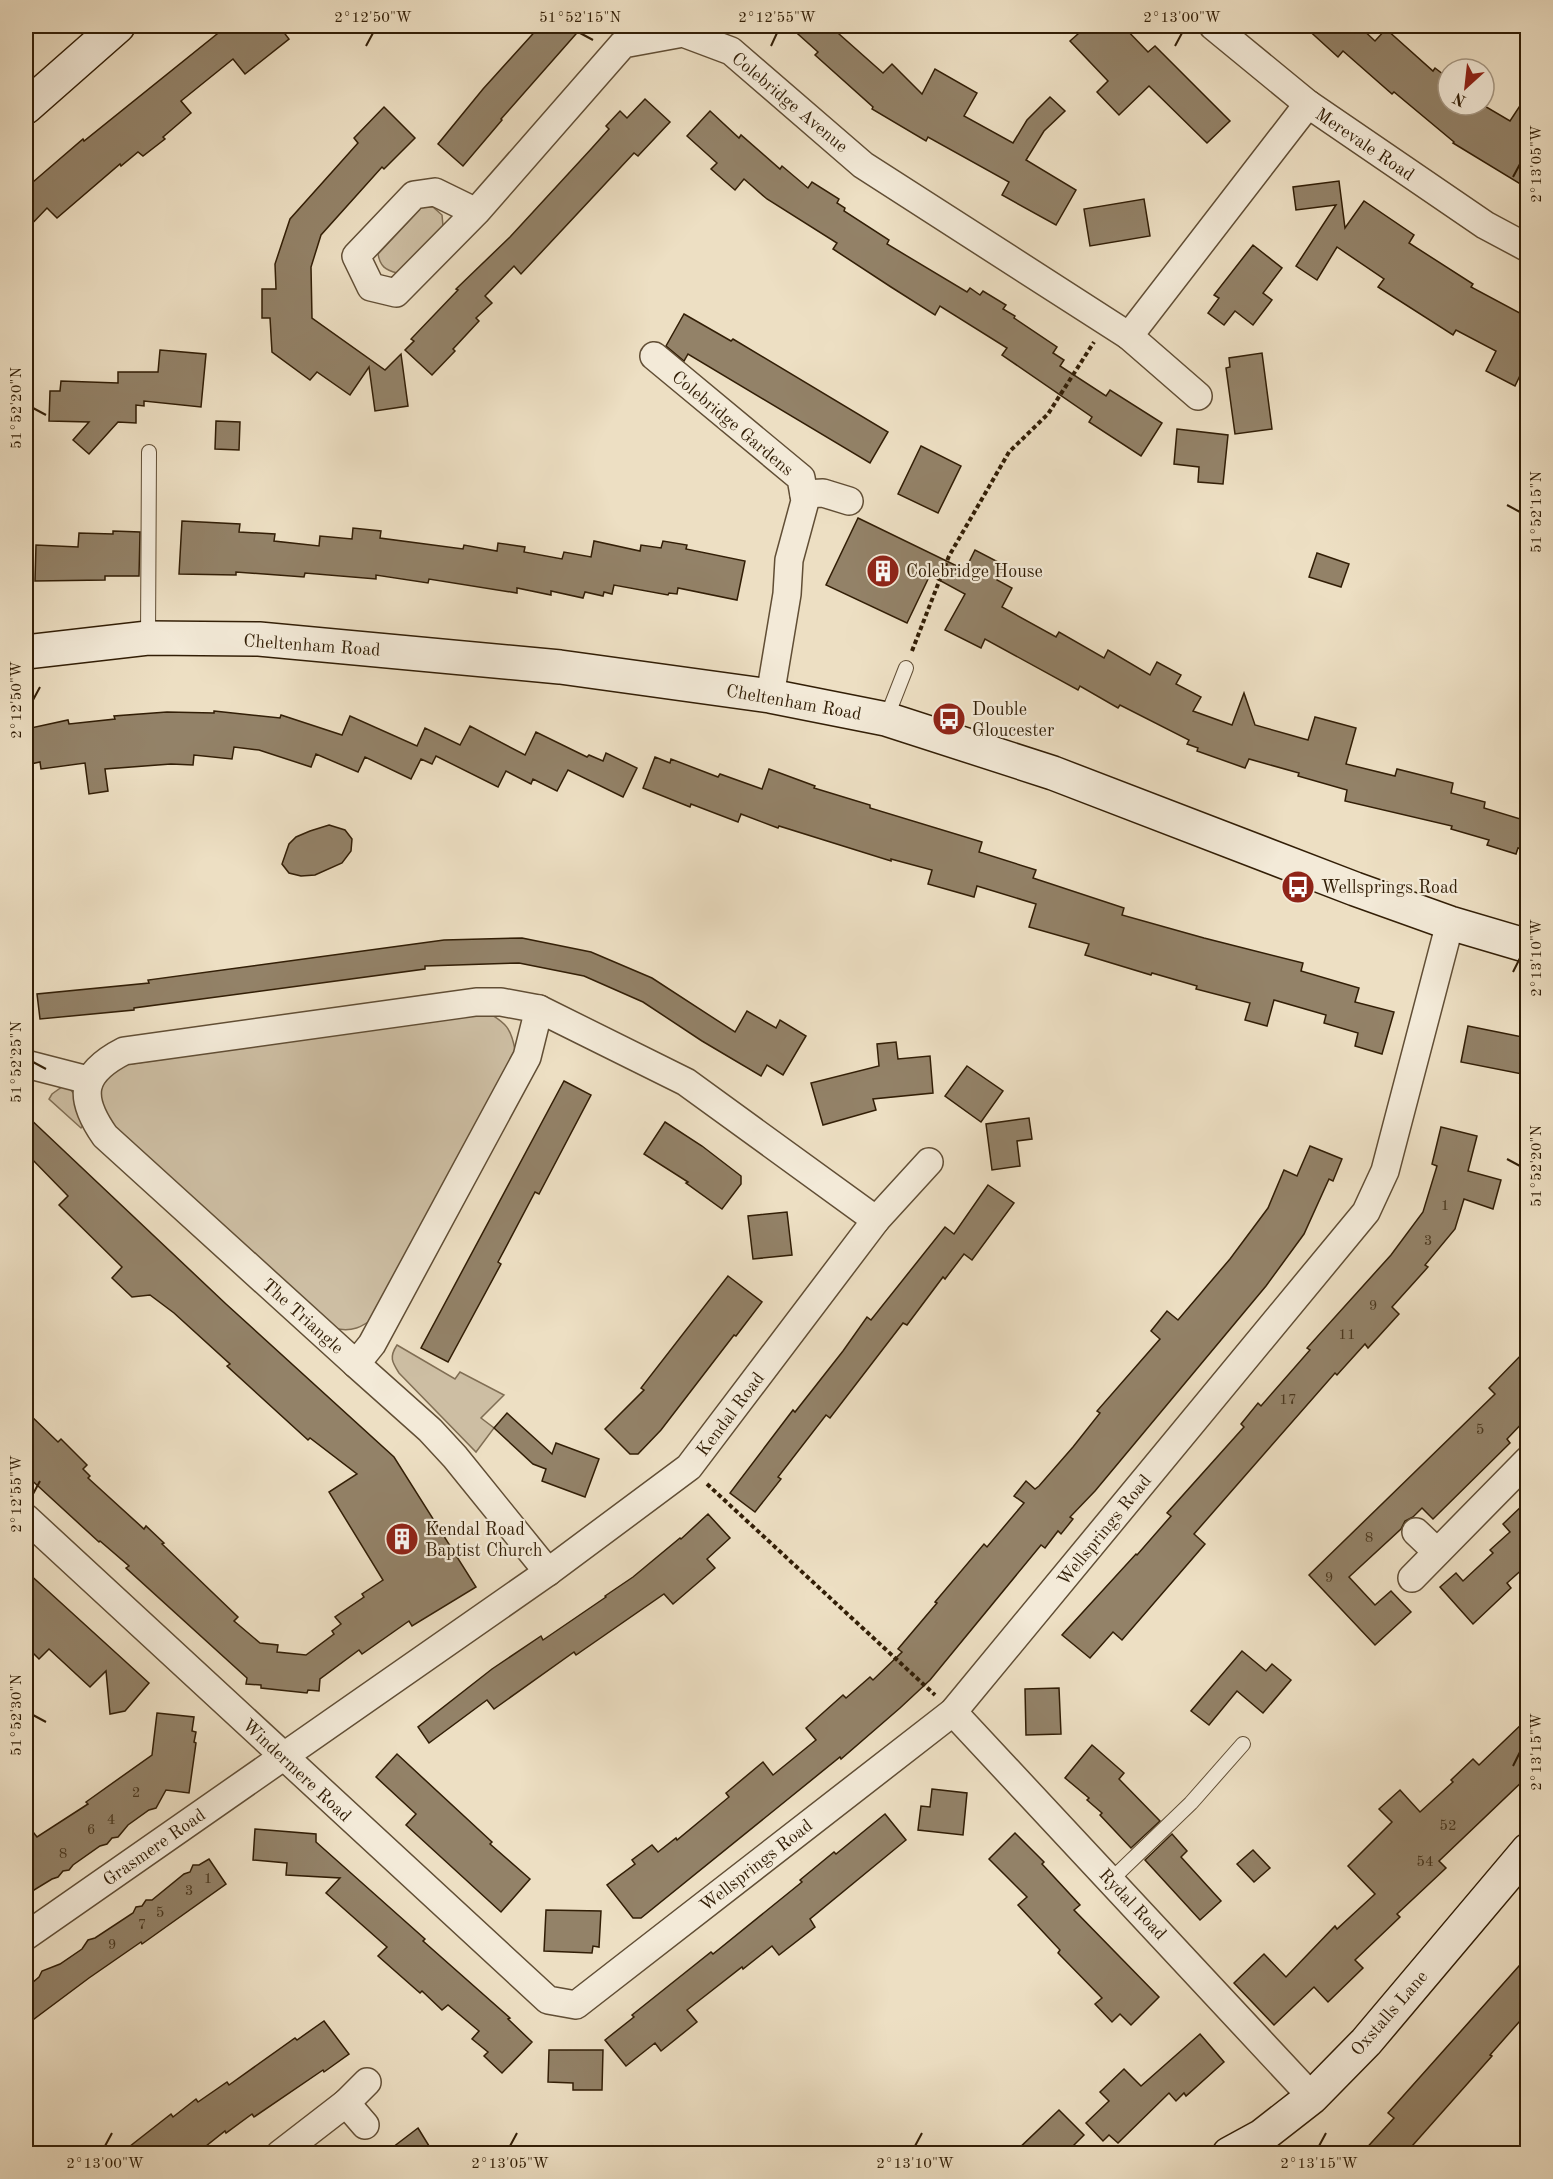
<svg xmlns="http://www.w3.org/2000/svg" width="1553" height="2179" font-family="'Old Standard TT',serif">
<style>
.green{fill:#cdbea3;stroke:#806e54;stroke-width:1.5}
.building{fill:#938268;stroke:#321e06;stroke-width:1.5}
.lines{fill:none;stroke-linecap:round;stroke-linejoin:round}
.lane-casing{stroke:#614e35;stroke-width:16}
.street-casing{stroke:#614e35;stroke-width:30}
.secondary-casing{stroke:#321e06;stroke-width:36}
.path{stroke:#321e06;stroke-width:4;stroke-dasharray:4.5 3;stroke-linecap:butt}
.lane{stroke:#f3ead8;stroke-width:14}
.street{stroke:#f3ead8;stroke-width:27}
.secondary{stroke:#f3ead8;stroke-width:33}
.ticks{fill:none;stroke:#321e06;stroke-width:2}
.labels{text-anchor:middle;stroke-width:4.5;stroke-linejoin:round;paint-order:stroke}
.number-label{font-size:15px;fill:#4a371e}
.street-label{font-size:18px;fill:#321e06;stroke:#f3ead8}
.poi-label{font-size:18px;fill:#321e06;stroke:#f3ead8;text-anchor:start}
.neatline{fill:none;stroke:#321e06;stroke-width:2}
.ticks-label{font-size:15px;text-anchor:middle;fill:#321e06}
</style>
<rect width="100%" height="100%" fill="#eddfc3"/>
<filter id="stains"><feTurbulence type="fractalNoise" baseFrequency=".00333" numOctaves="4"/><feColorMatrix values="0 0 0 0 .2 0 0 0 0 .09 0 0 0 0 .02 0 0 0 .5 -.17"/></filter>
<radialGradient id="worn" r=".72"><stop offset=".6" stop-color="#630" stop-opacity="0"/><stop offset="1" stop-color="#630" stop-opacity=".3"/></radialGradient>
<g class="green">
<path d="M422,207H433L442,215L443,226L397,273C385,270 380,266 378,254Z"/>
<path d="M487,1012C506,1023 511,1028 515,1050L376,1316C363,1327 351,1333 334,1328L109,1126C94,1096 96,1092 117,1066Z"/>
<polygon points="66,1084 79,1100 85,1123 81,1128 49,1099 52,1094"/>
<path d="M397,1345L455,1379L460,1372L504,1395L481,1418L494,1428L476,1452L399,1373C392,1362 389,1357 397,1345Z"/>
</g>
<g class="building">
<polygon points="227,26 279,26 289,39 245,74 233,59 181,101 191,113 163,137 165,139 143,156 138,152 121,166 120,164 57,218 47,208 26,230 26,188 83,139 84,141"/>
<polygon points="540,26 583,26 501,119 502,120 463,166 438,144 483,89"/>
<polygon points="789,26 830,26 883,73 892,64 922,94 935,69 977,93 964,116 1013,143 1027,120 1050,97 1065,111 1044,131 1026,160 1076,190 1056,225 1002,195 1009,182 928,137 926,141 872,109 873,107 815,55 818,52"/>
<polygon points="1087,26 1123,26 1148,52 1155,46 1230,121 1207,143 1149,86 1119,115 1097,92 1108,81 1070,41"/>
<polygon points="1304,26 1359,26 1375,41 1386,29 1433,71 1435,68 1448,78 1448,105 1483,105 1510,121 1527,95 1527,188 1453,143 1454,142 1394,92 1392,94 1343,51 1338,57"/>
<polygon points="645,99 670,122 638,156 634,153 521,274 514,266 485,296 492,303 476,318 479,321 453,349 455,351 432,375 405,350 414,341 411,339 458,290 456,289 510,237 592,148 609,129 606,126 620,111 627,118"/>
<polygon points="384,107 415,138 384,169 382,167 321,235 311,267 312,318 385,370 401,354 408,406 375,411 369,367 350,395 317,372 310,380 272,352 270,318 262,318 262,289 276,289 275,264 290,219 358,143 354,138"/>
<polygon points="710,111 739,138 741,135 780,169 782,166 808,188 812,182 839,199 837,203 845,208 844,211 889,240 887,244 967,292 970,288 980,295 983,291 1006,305 1003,309 1015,316 1014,318 1057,347 1053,353 1064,360 1060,366 1106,396 1110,390 1162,423 1141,456 1089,422 1092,417 1002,355 1007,348 940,306 935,315 891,287 833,249 837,243 767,199 744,179 735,190 711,169 717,163 687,136"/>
<polygon points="1339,181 1345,228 1364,201 1414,235 1409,243 1473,284 1471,287 1527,317 1527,361 1515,386 1486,371 1496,351 1456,330 1453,335 1378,287 1384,279 1337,247 1317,280 1296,266 1336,205 1296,210 1293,187"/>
<polygon points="1144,199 1150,236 1090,246 1084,209"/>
<polygon points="1253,245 1282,268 1263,293 1272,300 1253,325 1235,311 1224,325 1208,313 1219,298 1214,295"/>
<polygon points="684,314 731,341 733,339 888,432 870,463 688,354 684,361 666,346"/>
<polygon points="160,350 206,354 201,407 144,401 144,406 136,405 136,423 118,422 89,454 73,440 89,422 49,421 50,391 60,391 61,381 118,383 118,372 158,372"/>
<polygon points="1262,353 1272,429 1235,434 1226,368 1230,367 1229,358"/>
<polygon points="216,421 240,422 239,450 215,449"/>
<polygon points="1177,429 1228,435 1223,484 1198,482 1199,467 1174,464"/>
<polygon points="921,446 961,466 938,513 898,494"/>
<polygon points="858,518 965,570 975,550 1004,565 997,580 1012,588 1002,607 1056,637 1059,632 1104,658 1108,650 1150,675 1157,662 1181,675 1176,684 1201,697 1193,711 1232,725 1244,693 1255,725 1308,740 1315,717 1356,728 1346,764 1395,776 1397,769 1453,783 1451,793 1485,802 1484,808 1527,821 1527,850 1518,848 1516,854 1487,845 1489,840 1451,829 1452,826 1345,801 1347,790 1298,776 1299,773 1249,759 1245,768 1197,751 1198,748 1187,744 1189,740 1120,705 1118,708 1080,686 1078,690 985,639 981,648 945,630 965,594 930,575 907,623 826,585"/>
<polygon points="182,521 240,524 239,532 275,534 274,541 319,546 320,536 352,539 353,528 381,531 380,538 463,549 464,545 497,551 498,543 525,547 524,552 562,559 564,552 591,557 594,541 640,551 641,545 661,548 663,541 687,545 686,549 745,561 737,600 678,588 677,594 669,593 668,595 614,585 612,594 604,592 603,596 585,592 583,598 551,591 551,595 517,588 517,593 429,579 428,583 376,575 376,579 305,573 304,577 236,572 236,575 179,574"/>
<polygon points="113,531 140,532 139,576 105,576 105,580 35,581 36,545 78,547 79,533 113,534"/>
<polygon points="1317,553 1349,564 1341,587 1309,577"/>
<polygon points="214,711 280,718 281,715 342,735 350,716 417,746 425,728 460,745 470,726 525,755 536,732 587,757 589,755 603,761 606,753 637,768 623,797 568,770 557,791 533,779 531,784 506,771 498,787 436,756 432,764 421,759 411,779 365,757 358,772 316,754 311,767 259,750 234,747 232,759 194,755 193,765 171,764 105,769 108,791 89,794 85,763 41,769 40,762 26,765 26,729 68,720 69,724 115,719 114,716 167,712 214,713"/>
<polygon points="655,757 670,763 671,759 718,777 720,774 762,789 769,769 815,786 814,788 870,805 870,808 982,842 979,852 1036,870 1033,878 1124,908 1122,915 1204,938 1303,963 1301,971 1359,988 1355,1002 1394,1012 1382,1054 1355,1046 1358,1033 1324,1023 1326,1015 1274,1000 1267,1026 1245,1020 1250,1003 1196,989 1197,986 1152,973 1151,975 1085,955 1089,944 1029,927 1036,904 977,886 974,897 928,884 932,870 891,859 891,861 779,826 778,828 741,814 738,822 691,804 690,807 643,788"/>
<polygon points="329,825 345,830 352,839 351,851 342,863 315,875 301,876 289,873 282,864 289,844 296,837 310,831"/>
<polygon points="522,938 591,952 652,978 735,1032 747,1011 776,1028 780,1020 806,1036 783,1075 767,1065 761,1076 702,1041 643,1002 584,976 519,963 425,966 425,969 134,1008 134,1010 40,1019 37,994 149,983 148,980 444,940"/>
<polygon points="1468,1026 1527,1038 1527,1075 1461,1062"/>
<polygon points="896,1042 898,1059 930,1056 933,1093 873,1099 876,1110 823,1125 811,1083 879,1066 877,1044"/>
<polygon points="967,1066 1003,1091 981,1122 945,1096"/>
<polygon points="564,1081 591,1095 539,1194 535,1192 498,1262 501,1264 448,1362 421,1348"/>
<polygon points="26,1115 226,1304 394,1457 476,1587 412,1626 409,1621 362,1654 359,1650 320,1679 319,1691 308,1690 307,1693 261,1688 261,1685 246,1684 247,1678 126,1568 129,1566 100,1541 99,1542 26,1475 26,1411 58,1442 61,1439 87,1465 83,1469 90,1476 88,1478 144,1529 146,1526 164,1543 162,1544 238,1617 234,1621 260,1643 278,1645 277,1652 306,1655 334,1634 332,1631 341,1624 335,1617 364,1597 362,1594 383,1580 329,1492 357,1474 310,1438 308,1440 227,1366 230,1364 174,1313 150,1295 132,1297 112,1278 122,1267 59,1205 68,1196 26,1153"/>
<polygon points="1029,1118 1032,1139 1017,1141 1020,1166 992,1170 986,1124"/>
<polygon points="665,1122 702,1146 741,1176 741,1184 722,1209 686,1183 688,1182 644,1154"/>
<polygon points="1441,1127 1477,1136 1468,1171 1501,1180 1493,1209 1464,1199 1455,1229 1425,1265 1428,1267 1392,1307 1399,1314 1368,1348 1365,1344 1337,1375 1335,1373 1194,1534 1205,1544 1122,1640 1113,1632 1090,1658 1062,1635 1136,1554 1137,1555 1171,1516 1167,1513 1244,1427 1241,1424 1258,1403 1261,1406 1310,1350 1307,1348 1391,1255 1423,1212 1437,1166 1432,1164"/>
<polygon points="1310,1146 1342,1159 1333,1181 1329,1179 1304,1234 1266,1286 1095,1491 1070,1517 1073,1519 1061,1534 1058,1531 1045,1548 1041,1545 930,1680 900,1708 841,1759 840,1757 641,1918 633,1918 607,1885 635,1864 632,1860 652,1845 658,1852 676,1838 677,1840 729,1797 726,1793 763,1762 773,1775 816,1740 806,1728 843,1695 846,1698 870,1677 873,1680 902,1652 898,1649 937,1603 935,1602 984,1544 987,1547 1024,1503 1014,1496 1026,1481 1035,1489 1039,1486 1073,1447 1100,1413 1097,1411 1160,1339 1151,1331 1167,1311 1178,1320 1201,1293 1230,1259 1268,1208 1284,1170 1297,1176"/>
<polygon points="988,1185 1014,1203 972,1260 964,1254 945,1279 943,1277 907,1325 903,1323 830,1418 826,1415 778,1477 781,1479 755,1512 730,1493 793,1410 795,1412 843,1351 867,1317 871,1320 945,1227 954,1234"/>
<polygon points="787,1212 792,1255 753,1259 748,1216"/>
<polygon points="728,1276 762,1302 736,1336 734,1335 661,1430 638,1454 630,1454 605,1429 644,1390 641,1388"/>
<polygon points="1527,1349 1527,1418 1507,1439 1510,1443 1433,1519 1422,1508 1413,1517 1405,1521 1401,1529 1349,1577 1375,1605 1391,1591 1411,1612 1375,1645 1309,1575 1495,1394 1489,1388"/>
<polygon points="507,1413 552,1454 556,1443 599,1459 585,1497 542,1481 546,1469 533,1464 494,1428"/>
<polygon points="1527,1501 1527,1565 1507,1583 1511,1588 1473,1624 1440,1587 1456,1573 1463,1581 1493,1553 1490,1550 1510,1532 1503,1524"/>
<polygon points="708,1514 730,1538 707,1559 715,1568 673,1604 664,1594 576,1655 574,1652 494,1709 487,1700 429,1743 418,1727 492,1669 541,1636 543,1640 606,1597 605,1596 633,1577 680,1538 681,1539"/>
<polygon points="26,1571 149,1683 125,1711 110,1714 106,1671 90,1687 49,1649 39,1659 26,1646"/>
<polygon points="1242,1651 1266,1671 1272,1664 1291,1680 1263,1713 1237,1691 1209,1725 1191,1711"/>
<polygon points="1059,1688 1061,1734 1026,1735 1025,1689"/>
<polygon points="157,1713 194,1717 192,1731 196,1732 194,1742 196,1743 189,1793 166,1790 156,1808 149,1810 128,1825 118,1837 112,1838 107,1844 100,1846 73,1865 69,1870 63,1871 58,1877 52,1879 26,1895 26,1823 37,1837 88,1804 86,1802 152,1755"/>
<polygon points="1527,1719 1527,1777 1439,1861 1446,1868 1397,1914 1400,1917 1355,1960 1363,1968 1328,2002 1314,1987 1274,2025 1234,1983 1264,1954 1286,1977 1335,1926 1337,1929 1375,1894 1348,1866 1392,1822 1379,1809 1400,1790 1420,1812 1453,1782 1451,1780 1473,1759 1479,1765"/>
<polygon points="1092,1745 1124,1773 1119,1779 1160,1821 1131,1848 1100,1815 1102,1813 1087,1800 1089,1798 1065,1778"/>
<polygon points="397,1754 492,1842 490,1844 530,1879 501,1912 406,1825 416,1814 376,1777"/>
<polygon points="932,1789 967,1793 963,1835 918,1830 921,1806 930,1807"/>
<polygon points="885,1814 906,1840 810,1919 815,1927 779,1955 772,1946 743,1969 742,1967 687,2010 697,2022 661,2051 655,2043 626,2066 605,2040 634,2017 632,2015 711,1952 713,1954 802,1882 800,1880 834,1852 836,1854"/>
<polygon points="255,1829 316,1834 316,1842 425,1939 423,1941 510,2018 508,2019 532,2042 502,2073 484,2056 488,2052 472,2039 479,2031 448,2005 442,2010 422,1991 420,1993 378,1956 387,1947 326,1893 340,1878 286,1875 287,1863 253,1860"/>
<polygon points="1015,1833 1044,1862 1042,1864 1080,1905 1074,1910 1159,1997 1131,2025 1120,2014 1112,2022 1095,2004 1102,1998 1058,1953 1060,1950 1018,1905 1027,1897 989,1859"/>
<polygon points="1172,1834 1187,1851 1181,1857 1221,1901 1200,1920 1145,1860"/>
<polygon points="1253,1850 1270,1868 1254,1882 1237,1864"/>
<polygon points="209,1859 226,1884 142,1944 141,1942 89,1978 26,2025 26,1988 39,1977 42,1971 60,1964 82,1949 88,1940 95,1938 133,1913 136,1907 142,1906 146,1900 152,1900 184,1874 190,1872 193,1865 199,1865"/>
<polygon points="546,1910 601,1911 599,1947 593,1946 592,1953 544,1951"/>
<polygon points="1527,1957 1527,2013 1490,2055 1492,2056 1405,2154 1361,2154 1394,2118 1388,2113"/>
<polygon points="324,2021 349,2054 324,2072 323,2070 254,2117 252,2114 226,2133 225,2131 196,2154 120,2154 171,2114 173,2117 196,2099 198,2102 227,2082 229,2085 295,2038 297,2040"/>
<polygon points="1200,2034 1224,2062 1186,2096 1184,2093 1176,2101 1169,2093 1118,2143 1109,2135 1103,2141 1086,2123 1109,2101 1100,2092 1124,2069 1141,2086"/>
<polygon points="549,2050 603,2050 602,2090 573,2090 573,2083 548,2082"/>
<polygon points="1059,2110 1084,2135 1065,2154 1013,2154"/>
<polygon points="418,2128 434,2154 384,2154"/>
</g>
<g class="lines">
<defs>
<g id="lane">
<polyline points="148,638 149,452"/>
<polyline points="886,719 906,668"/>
<polyline points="1111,1880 1191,1803 1243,1744"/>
</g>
<g id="street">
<polyline points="1213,26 1308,104 1485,225 1528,248"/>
<polyline points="476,212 435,192 414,195 356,256 371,287 396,293 476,212 623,44 683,33 731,51 863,165 1129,336 1198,396"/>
<polyline points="1129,336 1308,104"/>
<polyline points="654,356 801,478 805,501 789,560 787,594 770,696"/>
<polyline points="804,494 823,493 849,501"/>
<path d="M476,1002H501L539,1009L527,1057L372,1344L356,1364L105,1136C77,1096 81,1073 124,1051Z"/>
<polyline points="539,1009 686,1082 876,1220"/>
<polyline points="26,1064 88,1080"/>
<polyline points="356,1364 430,1430 455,1457 548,1572"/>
<polyline points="26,1518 548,2000 576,2005 953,1712 1366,1212 1385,1171 1450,923"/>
<polyline points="1416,1532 1437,1552"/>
<polyline points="1412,1578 1528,1460"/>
<polyline points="953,1712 1312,2097"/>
<polyline points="26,1936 548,1572 689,1467 876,1220 929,1162"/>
<polyline points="346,2103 365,2125"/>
<polyline points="280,2154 346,2103 367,2082"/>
</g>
<g id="secondary">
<polyline points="26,107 118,26"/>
<polyline points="26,652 148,638 259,639 560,667 770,696 886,719 1053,773 1355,889 1450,923 1528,946"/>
<polyline points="1229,2154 1262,2136 1312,2097 1366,2042 1528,1850"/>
</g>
</defs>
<use href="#lane" class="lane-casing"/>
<use href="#street" class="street-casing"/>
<use href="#secondary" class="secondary-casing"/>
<g class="path">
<polyline points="912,651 949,556 1009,452 1048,414 1094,342"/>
<polyline points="707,1484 935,1695"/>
</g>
<use href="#lane" class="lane"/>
<use href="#street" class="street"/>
<use href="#secondary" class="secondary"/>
</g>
<path class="ticks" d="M580,33L593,40M366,46L373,33M771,46L777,33M1175,46L1182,33M1513,177L1520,164M33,408L46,415M1507,505L1520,512M33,700L40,687M1513,972L1520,958M33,1062L46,1069M1507,1159L1520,1166M33,1494L40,1481M33,1715L46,1722M1513,1766L1520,1752M105,2146L112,2133M510,2146L517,2133M915,2146L922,2133M1319,2146L1326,2133"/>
<defs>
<symbol id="building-disc" viewBox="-11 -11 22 22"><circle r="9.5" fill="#8f2418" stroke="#f3ead8"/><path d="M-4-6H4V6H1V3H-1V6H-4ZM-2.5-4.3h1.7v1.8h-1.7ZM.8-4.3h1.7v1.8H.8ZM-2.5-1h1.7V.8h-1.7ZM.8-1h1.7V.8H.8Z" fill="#fff"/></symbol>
<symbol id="bus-disc" viewBox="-11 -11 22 22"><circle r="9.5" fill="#8f2418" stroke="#f3ead8"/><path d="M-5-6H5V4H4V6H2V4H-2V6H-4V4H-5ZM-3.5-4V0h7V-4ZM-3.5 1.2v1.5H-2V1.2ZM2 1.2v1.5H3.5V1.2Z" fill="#fff"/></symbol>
</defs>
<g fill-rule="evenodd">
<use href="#building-disc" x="864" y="552" width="38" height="38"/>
<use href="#bus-disc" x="930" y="700" width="38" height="38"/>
<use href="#bus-disc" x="1279" y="868" width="38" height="38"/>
<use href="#building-disc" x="383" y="1520" width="38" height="38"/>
</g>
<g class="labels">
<g class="number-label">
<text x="1445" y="1210">1</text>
<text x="1428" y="1245">3</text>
<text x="1373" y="1310">9</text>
<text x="1347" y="1339">11</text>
<text x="1288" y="1404">17</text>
<text x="1480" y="1434">5</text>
<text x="1369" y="1542">8</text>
<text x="1329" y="1582">9</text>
<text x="136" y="1797">2</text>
<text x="111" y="1824">4</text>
<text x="1448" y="1830">52</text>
<text x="91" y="1834">6</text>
<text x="63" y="1858">8</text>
<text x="1425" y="1866">54</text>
<text x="208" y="1883">1</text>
<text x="189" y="1895">3</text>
<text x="160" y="1917">5</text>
<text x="142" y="1929">7</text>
<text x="112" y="1949">9</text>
</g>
<g class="street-label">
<text transform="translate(790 102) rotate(40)" y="6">Colebridge Avenue</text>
<text transform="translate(1365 144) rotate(34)" y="6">Merevale Road</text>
<text transform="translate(733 423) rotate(40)" y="6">Colebridge Gardens</text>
<text transform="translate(312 645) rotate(4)" y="6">Cheltenham Road</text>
<text transform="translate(794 702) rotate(10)" y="6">Cheltenham Road</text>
<text transform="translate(303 1316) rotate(42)" y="6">The Triangle</text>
<text transform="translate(730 1414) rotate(-53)" y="6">Kendal Road</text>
<text transform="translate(1104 1530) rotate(-51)" y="6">Wellsprings Road</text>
<text transform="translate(297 1770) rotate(43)" y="6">Windermere Road</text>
<text transform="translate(154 1847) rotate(-35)" y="6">Grasmere Road</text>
<text transform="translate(756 1865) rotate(-38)" y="6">Wellsprings Road</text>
<text transform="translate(1133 1904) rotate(47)" y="6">Rydal Road</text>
<text transform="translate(1389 2013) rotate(-49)" y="6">Oxstalls Lane</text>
</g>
<g class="poi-label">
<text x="906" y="577">Colebridge House</text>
<text x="972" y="715">Double<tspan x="972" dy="21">Gloucester</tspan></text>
<text x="1321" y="893">Wellsprings Road</text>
<text x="425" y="1535">Kendal Road<tspan x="425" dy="21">Baptist Church</tspan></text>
</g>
</g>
<rect width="1553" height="2179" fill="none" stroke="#eddfc3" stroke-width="66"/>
<g transform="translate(1466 87) rotate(207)"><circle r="28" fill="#f3ead8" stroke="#a69884" stroke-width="1.5"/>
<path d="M0-4.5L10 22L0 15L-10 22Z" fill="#8f2418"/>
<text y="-9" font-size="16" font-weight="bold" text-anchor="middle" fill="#321e06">N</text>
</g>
<rect x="33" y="33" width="1487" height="2113" class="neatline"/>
<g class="ticks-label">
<text x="373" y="22">2°12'50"W</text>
<text x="580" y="22">51°52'15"N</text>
<text x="777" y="22">2°12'55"W</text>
<text x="1182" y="22">2°13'00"W</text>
<text transform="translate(1536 164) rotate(-90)" y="5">2°13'05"W</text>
<text transform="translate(16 408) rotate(-90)" y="5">51°52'20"N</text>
<text transform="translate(1536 512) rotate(-90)" y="5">51°52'15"N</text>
<text transform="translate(16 700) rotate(-90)" y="5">2°12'50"W</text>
<text transform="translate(1536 958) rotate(-90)" y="5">2°13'10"W</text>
<text transform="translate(16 1062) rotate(-90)" y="5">51°52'25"N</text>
<text transform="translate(1536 1166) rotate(-90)" y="5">51°52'20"N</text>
<text transform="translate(16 1494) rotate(-90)" y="5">2°12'55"W</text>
<text transform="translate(16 1715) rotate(-90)" y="5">51°52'30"N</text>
<text transform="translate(1536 1752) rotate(-90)" y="5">2°13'15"W</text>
<text x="105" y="2168">2°13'00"W</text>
<text x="510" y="2168">2°13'05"W</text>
<text x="915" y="2168">2°13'10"W</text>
<text x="1319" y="2168">2°13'15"W</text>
</g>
<rect width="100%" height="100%" filter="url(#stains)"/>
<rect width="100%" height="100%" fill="url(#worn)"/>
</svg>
